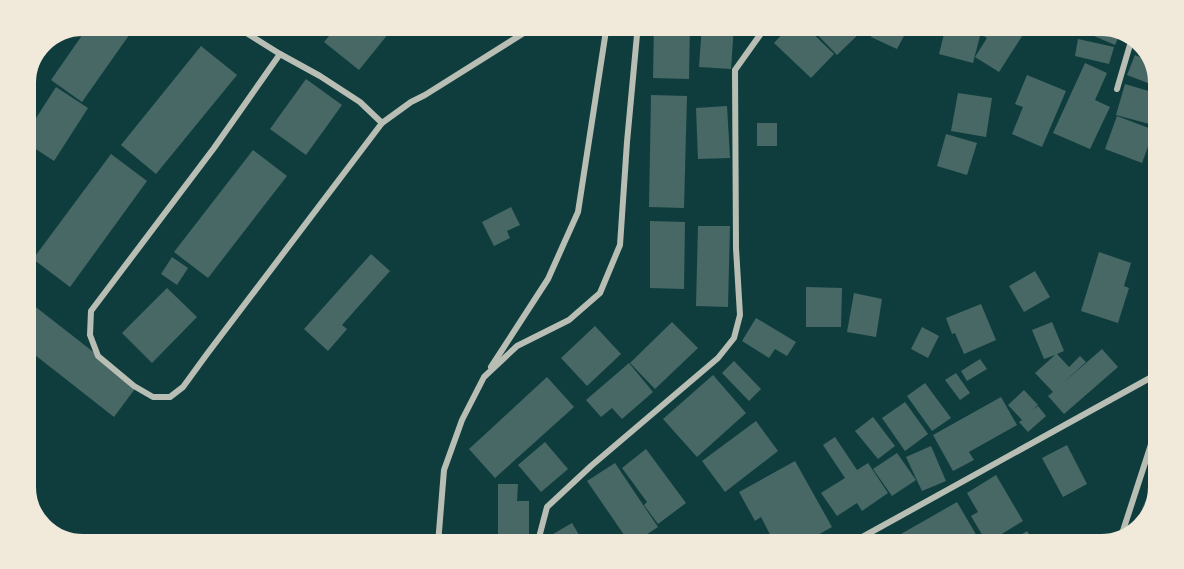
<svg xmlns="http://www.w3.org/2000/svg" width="1184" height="569" font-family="'Fira Sans Condensed',sans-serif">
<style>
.building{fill:#486865}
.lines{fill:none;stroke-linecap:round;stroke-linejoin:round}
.minor{stroke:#b8beb3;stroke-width:6}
.rim{fill:none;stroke:#f1e9da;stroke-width:8}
</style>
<rect width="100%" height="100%" fill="#0f3d3e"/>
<g class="building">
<polygon points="92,21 139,21 82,102 51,80"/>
<polygon points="299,22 320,22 312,33"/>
<polygon points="340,23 397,23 359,70 324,42"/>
<polygon points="654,24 690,25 689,79 653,78"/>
<polygon points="702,25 734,25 731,69 699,67"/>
<polygon points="791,25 804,25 834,54 811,78 774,43"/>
<polygon points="808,25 865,26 866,27 837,55"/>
<polygon points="876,26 888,26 905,34 897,49 871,37"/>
<polygon points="946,26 961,26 981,32 973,63 939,54"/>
<polygon points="988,26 1028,27 999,72 975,57 987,38 982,35"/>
<polygon points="1073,27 1123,27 1115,45"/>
<polygon points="1139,36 1153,48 1155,55 1135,49"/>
<polygon points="1078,39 1114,47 1109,64 1075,56"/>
<polygon points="201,46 237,75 156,174 121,145"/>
<polygon points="1135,55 1158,65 1163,78 1163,89 1127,75"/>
<polygon points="1085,63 1107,73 1095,100 1110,107 1090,149 1053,133"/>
<polygon points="1027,75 1066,91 1042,147 1012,134 1023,107 1015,104"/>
<polygon points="306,79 342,105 306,155 270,129"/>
<polygon points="1125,84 1162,95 1153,125 1116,115"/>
<polygon points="56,87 88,108 54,161 22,140"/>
<polygon points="958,93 992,98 986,137 951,131"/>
<polygon points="651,95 687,96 684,208 649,207"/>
<polygon points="727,106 730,158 698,159 696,108"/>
<polygon points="1117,116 1154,130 1142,163 1105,149"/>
<rect x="757" y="123" width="20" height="23"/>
<polygon points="1161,133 1162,133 1162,160 1155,159"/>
<polygon points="946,134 977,143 967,175 937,166"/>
<polygon points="253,150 287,176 208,278 174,252"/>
<polygon points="111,154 147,181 70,287 33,259"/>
<polygon points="511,207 520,225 507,231 510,238 494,246 482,222"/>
<polygon points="650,221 685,222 684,289 650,288"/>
<polygon points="698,226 730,226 728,307 696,306"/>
<polygon points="1099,252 1131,263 1124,286 1129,288 1118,323 1081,311"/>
<polygon points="371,254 390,271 342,325 347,329 328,351 304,329"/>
<polygon points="172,257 188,268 177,285 161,274"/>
<polygon points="1035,271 1050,297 1024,312 1009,286"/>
<polygon points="806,287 842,288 841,327 806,327"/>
<polygon points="167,288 197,317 152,363 122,333"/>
<polygon points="854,293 882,299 876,337 847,332"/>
<polygon points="28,301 137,386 114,417 21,344 21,310"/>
<polygon points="981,304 996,340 964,354 955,333 952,334 946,318"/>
<polygon points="756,318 796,342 787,356 775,349 769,358 742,341"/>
<polygon points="672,322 698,348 655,389 630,363"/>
<polygon points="1052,322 1064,351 1057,354 1069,367 1080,356 1086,362 1063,383 1102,349 1118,367 1064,414 1048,396 1053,392 1035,373 1055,355 1044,359 1032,330"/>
<polygon points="595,326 621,354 587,386 561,358"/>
<polygon points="922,327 939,336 928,358 911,349"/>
<polygon points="980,359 987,369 967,381 961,371"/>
<polygon points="734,361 761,389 749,401 722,373"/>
<polygon points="629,363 653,392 622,419 612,408 601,417 586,400"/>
<polygon points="956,373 970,393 960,400 945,380"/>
<polygon points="713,375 746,413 697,457 663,419"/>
<polygon points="547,377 574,407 495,478 469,449"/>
<polygon points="925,383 951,418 932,431 907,396"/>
<polygon points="1024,390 1038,405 1032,410 1038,406 1046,416 1028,432 1019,422 1022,420 1008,405"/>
<polygon points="1001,397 1017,425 969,452 974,460 953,471 933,435"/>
<polygon points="905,402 928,434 905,451 882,418"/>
<polygon points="873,417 895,446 878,459 855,431"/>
<polygon points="756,421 778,451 725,492 702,461"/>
<polygon points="835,437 857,470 868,463 888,493 862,511 857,503 837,516 821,493 845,478 823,445"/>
<polygon points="545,442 568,469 541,492 518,465"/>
<polygon points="1067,445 1087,484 1063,497 1042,458"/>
<polygon points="931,446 946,481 922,491 906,457"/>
<polygon points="646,449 686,503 658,524 644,505 647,502 622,468"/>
<polygon points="897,453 916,480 892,496 873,469"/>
<polygon points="795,461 832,527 805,542 807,546 776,546 761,517 755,521 739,492"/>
<polygon points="615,463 658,527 631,545 587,481"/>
<polygon points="1157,464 1158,464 1157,490 1150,488"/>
<polygon points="996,475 1023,521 987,543 971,516 978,512 967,493"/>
<polygon points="498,484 518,484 517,501 529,501 529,543 498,543"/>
<polygon points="1150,490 1157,493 1157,514 1156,515 1142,509"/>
<polygon points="957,502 981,543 974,547 898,547 894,538"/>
<polygon points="572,523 581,538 569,545 553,545 548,537"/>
<polygon points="1027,531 1038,548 1002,547"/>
</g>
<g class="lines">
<g class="minor">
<polyline points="229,22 280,54 320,76 360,102 382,123"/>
<polyline points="280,54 214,148 91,311 90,335 98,356 134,386 153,397 170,397 183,387 207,354 382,123 411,102 425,95 538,24"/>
<polyline points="1117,89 1134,31"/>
<polyline points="491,367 548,279 578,212 607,24"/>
<polyline points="1119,543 1158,423"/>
<polyline points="438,544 444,470 462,420 484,377 517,346 569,320 600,293 620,245 627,142 638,24"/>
<polyline points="537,545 547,507 591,466 718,358 734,338 740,315 736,248 735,70 767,25"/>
<polyline points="846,546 1159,373"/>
</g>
</g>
<path d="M0 0H1184V569H0ZM83 32H1101A51 51 0 0 1 1152 83V487A51 51 0 0 1 1101 538H83A51 51 0 0 1 32 487V83A51 51 0 0 1 83 32Z" fill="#f1e9da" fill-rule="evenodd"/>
<path class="rim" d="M83 32H1101A51 51 0 0 1 1152 83V487A51 51 0 0 1 1101 538H83A51 51 0 0 1 32 487V83A51 51 0 0 1 83 32Z"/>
</svg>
